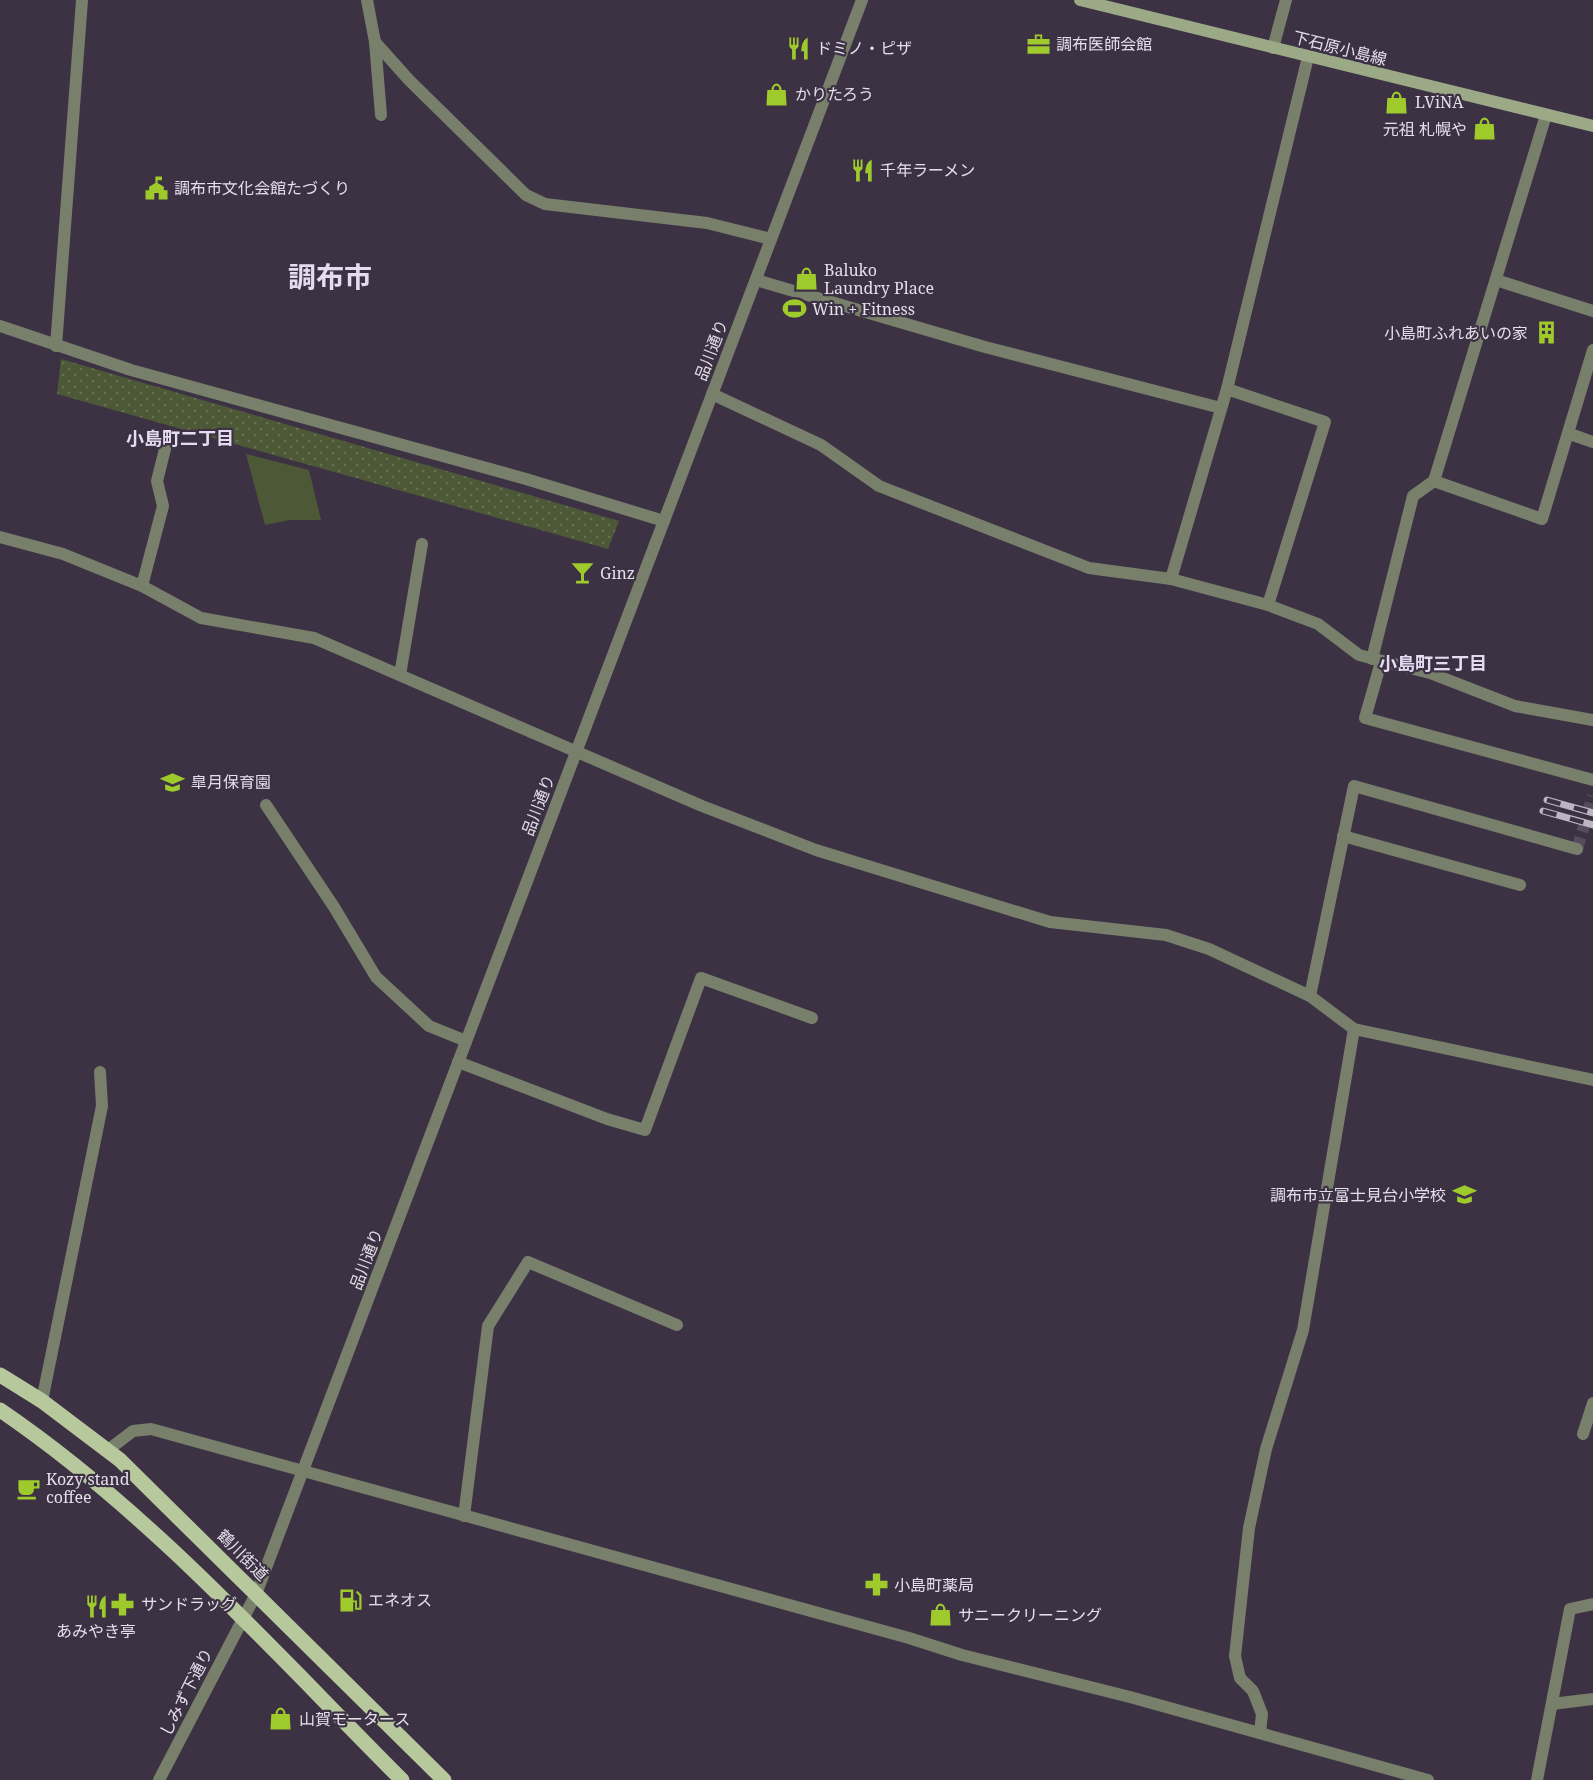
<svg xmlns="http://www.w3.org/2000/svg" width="1593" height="1780" font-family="'Noto Serif','Noto Sans JP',serif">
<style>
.grass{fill:#4c5836}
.park{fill:url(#park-dots)}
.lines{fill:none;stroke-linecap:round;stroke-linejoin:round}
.minor-tunnel{stroke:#554c5d;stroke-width:12;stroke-dasharray:12 6;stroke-linecap:butt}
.minor{stroke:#78806b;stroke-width:12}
.tertiary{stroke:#78806b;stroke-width:12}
.secondary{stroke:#9ca987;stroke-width:12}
.primary{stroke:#b8c89d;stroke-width:15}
.rail-casing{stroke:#bdb6c2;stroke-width:7}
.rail{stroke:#3c3244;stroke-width:4.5;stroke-dasharray:14;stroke-linecap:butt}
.labels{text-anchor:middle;stroke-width:4.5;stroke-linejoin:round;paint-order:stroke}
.poi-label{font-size:16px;fill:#e5dfea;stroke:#3c3244;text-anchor:start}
.street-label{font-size:16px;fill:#e5dfea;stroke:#3c3244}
.neighbourhood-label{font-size:18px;font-weight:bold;fill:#e7dbf2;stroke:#3c3244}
.town-label{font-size:28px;font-weight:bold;fill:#e7dbf2;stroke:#3c3244}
</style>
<defs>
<pattern id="park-dots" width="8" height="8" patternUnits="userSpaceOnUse" patternTransform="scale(1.5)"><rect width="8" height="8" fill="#4c5836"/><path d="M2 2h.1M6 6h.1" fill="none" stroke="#667053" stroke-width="1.8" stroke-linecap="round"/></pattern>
</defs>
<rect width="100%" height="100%" fill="#3c3244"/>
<polygon class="grass" points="246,454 309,470 321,520 289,520 265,525"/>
<polygon class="park" points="61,359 619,521 608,549 57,394"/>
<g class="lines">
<polyline class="minor-tunnel" points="1577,849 1593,796"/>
<g class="minor">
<polyline points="367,0 375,42 381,115"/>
<polyline points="375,42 409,80 526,195 545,204 707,223 771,239"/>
<polyline points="1273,48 1286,0"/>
<polyline points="756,280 985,347 1221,408"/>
<polyline points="1496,280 1593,311"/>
<polyline points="1227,389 1325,422 1268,605"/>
<polyline points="712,394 821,445 879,486 1089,568 1171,579 1268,605 1318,624 1359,655 1430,673 1515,706 1593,720"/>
<polyline points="1570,434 1593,442"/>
<polyline points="1434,481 1542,519 1593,350"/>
<polyline points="0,537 63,554 142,586 201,618 314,638 702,806 816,850 1050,922 1166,935 1209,949 1310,996 1354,1029 1593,1080"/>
<polyline points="1171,579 1227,389 1308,57"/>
<polyline points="142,586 163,506 157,481 168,437"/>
<polyline points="1372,659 1413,496 1434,481 1546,115"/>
<polyline points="1381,662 1365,718 1593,780"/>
<polyline points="400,675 422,544"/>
<polyline points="266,805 334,907 376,977 429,1026 466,1041"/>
<polyline points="1343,836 1520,885"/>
<polyline points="1310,996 1354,786 1577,849"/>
<polyline points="458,1062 607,1119 645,1130 701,978 812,1018"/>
<polyline points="42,1401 102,1106 100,1072"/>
<polyline points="1583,1434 1593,1403"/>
<polyline points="464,1516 488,1326 528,1262 677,1325"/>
<polyline points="1552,1704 1593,1699"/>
<polyline points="1260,1733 1262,1714 1253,1691 1240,1678 1235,1656 1249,1528 1266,1449 1303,1330 1354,1029"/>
<polyline points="1537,1780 1570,1609 1593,1604"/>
</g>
<g class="tertiary">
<polyline points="0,326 131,370 526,479 664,521"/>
<polyline points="56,346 82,0"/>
<polyline points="108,1450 133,1431 151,1429 909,1638 962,1655 1130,1697 1428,1780"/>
<polyline points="159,1780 256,1594 862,0"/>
</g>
<polyline class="secondary" points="1080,0 1593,126"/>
<g class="primary">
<polyline points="0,1375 42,1401 120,1460 444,1780"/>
<path d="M0,1410C150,1512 274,1652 402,1780"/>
</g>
<defs>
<g id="rail">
<polyline points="1547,800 1593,813"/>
<polyline points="1543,811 1593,825"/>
</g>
</defs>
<use href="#rail" class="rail-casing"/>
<use href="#rail" class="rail"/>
</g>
<defs>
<symbol id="office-bare" viewBox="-9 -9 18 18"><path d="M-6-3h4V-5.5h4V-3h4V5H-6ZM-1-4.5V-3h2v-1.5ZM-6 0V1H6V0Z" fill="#9fca2c" stroke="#3c3244" stroke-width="2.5" paint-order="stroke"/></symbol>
<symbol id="restaurant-bare" viewBox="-9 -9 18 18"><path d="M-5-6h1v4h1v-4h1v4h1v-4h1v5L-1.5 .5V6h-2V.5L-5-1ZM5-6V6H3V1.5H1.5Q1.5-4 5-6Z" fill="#9fca2c" stroke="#3c3244" stroke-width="2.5" paint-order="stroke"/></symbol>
<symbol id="shop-bare" viewBox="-9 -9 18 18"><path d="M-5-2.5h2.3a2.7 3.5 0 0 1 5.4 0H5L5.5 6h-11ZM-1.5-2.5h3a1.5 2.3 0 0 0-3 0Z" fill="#9fca2c" stroke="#3c3244" stroke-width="2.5" paint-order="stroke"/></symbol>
<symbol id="civic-bare" viewBox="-9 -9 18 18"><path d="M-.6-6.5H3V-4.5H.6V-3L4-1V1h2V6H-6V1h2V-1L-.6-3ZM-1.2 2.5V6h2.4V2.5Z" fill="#9fca2c" stroke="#3c3244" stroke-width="2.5" paint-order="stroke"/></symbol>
<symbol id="stadium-bare" viewBox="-9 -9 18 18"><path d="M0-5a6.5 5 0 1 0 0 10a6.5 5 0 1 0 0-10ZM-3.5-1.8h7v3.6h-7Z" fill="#9fca2c" stroke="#3c3244" stroke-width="2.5" paint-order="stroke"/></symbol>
<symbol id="building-bare" viewBox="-9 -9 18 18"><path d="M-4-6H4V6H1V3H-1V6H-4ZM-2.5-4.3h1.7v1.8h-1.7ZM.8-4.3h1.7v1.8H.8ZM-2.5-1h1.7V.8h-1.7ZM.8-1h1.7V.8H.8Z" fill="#9fca2c" stroke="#3c3244" stroke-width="2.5" paint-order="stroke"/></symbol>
<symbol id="bar-bare" viewBox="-9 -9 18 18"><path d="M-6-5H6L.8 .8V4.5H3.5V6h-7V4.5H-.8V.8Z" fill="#9fca2c" stroke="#3c3244" stroke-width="2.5" paint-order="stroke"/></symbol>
<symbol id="school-bare" viewBox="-9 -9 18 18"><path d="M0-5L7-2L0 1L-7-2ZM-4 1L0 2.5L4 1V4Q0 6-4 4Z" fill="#9fca2c" stroke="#3c3244" stroke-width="2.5" paint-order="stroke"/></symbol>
<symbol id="cafe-bare" viewBox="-9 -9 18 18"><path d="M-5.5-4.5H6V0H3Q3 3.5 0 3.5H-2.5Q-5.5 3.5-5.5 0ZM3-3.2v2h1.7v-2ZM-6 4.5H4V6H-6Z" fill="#9fca2c" stroke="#3c3244" stroke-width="2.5" paint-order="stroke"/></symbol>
<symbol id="pharmacy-bare" viewBox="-9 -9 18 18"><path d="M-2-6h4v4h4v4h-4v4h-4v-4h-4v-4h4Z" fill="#9fca2c" stroke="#3c3244" stroke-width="2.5" paint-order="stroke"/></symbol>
<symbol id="fuel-bare" viewBox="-9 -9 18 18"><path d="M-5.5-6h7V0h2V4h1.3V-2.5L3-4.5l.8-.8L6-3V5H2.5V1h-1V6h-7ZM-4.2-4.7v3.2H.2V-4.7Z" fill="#9fca2c" stroke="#3c3244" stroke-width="2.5" paint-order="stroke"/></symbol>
</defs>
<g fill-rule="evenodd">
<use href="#office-bare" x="1022" y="28" width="33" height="33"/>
<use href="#restaurant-bare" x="782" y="32" width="33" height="33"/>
<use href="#shop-bare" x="760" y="78" width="33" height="33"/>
<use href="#shop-bare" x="1380" y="86" width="33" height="33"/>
<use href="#shop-bare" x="1468" y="112" width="33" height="33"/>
<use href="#restaurant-bare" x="846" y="154" width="33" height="33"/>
<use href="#civic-bare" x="140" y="172" width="33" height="33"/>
<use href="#shop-bare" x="790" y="262" width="33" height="33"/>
<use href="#stadium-bare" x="778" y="292" width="33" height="33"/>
<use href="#building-bare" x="1530" y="316" width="33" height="33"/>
<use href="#bar-bare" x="566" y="556" width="33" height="33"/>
<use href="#school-bare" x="156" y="766" width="33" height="33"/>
<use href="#school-bare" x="1448" y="1178" width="33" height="33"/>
<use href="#cafe-bare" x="12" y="1472" width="33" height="33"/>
<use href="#pharmacy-bare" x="860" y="1568" width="33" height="33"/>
<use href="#fuel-bare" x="334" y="1584" width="33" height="33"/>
<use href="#pharmacy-bare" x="106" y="1588" width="33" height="33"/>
<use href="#restaurant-bare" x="80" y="1590" width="33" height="33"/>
<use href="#shop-bare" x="924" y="1598" width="33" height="33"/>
<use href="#shop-bare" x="264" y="1702" width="33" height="33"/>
</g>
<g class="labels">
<g class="poi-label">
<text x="1056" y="50">調布医師会館</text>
<text x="816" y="54">ドミノ・ピザ</text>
<text x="795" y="100">かりたろう</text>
<text x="1415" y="108">LViNA</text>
<text x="1467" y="135" text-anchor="end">元祖 札幌や</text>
<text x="880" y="176">千年ラーメン</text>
<text x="174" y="194">調布市文化会館たづくり</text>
<text x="824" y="276">Baluko<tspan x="824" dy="18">Laundry Place</tspan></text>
<text x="812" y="315">Win + Fitness</text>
<text x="1528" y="339" text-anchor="end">小島町ふれあいの家</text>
<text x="600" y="579">Ginz</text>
<text x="191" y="788">皐月保育園</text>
<text x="1446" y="1201" text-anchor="end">調布市立富士見台小学校</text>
<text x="46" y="1485">Kozy stand<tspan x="46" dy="18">coffee</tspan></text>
<text x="894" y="1591">小島町薬局</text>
<text x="368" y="1606">エネオス</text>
<text x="141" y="1610">サンドラッグ</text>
<text x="958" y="1621">サニークリーニング</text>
<text x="96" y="1637" text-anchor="middle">あみやき亭</text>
<text x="299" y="1725">山賀モータース</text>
</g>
<g class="street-label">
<text transform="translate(1340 48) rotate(14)" y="6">下石原小島線</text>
<text transform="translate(711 350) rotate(-69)" y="6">品川通り</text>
<text transform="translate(538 805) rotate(-69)" y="6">品川通り</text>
<text transform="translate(366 1259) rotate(-69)" y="6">品川通り</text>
<text transform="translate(243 1555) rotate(45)" y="6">鶴川街道</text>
<text transform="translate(186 1692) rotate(-63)" y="6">しみず下通り</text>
</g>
<g class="neighbourhood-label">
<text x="180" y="445">小島町二丁目</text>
<text x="1433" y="670">小島町三丁目</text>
</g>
<g class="town-label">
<text x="330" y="287">調布市</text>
</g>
</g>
</svg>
